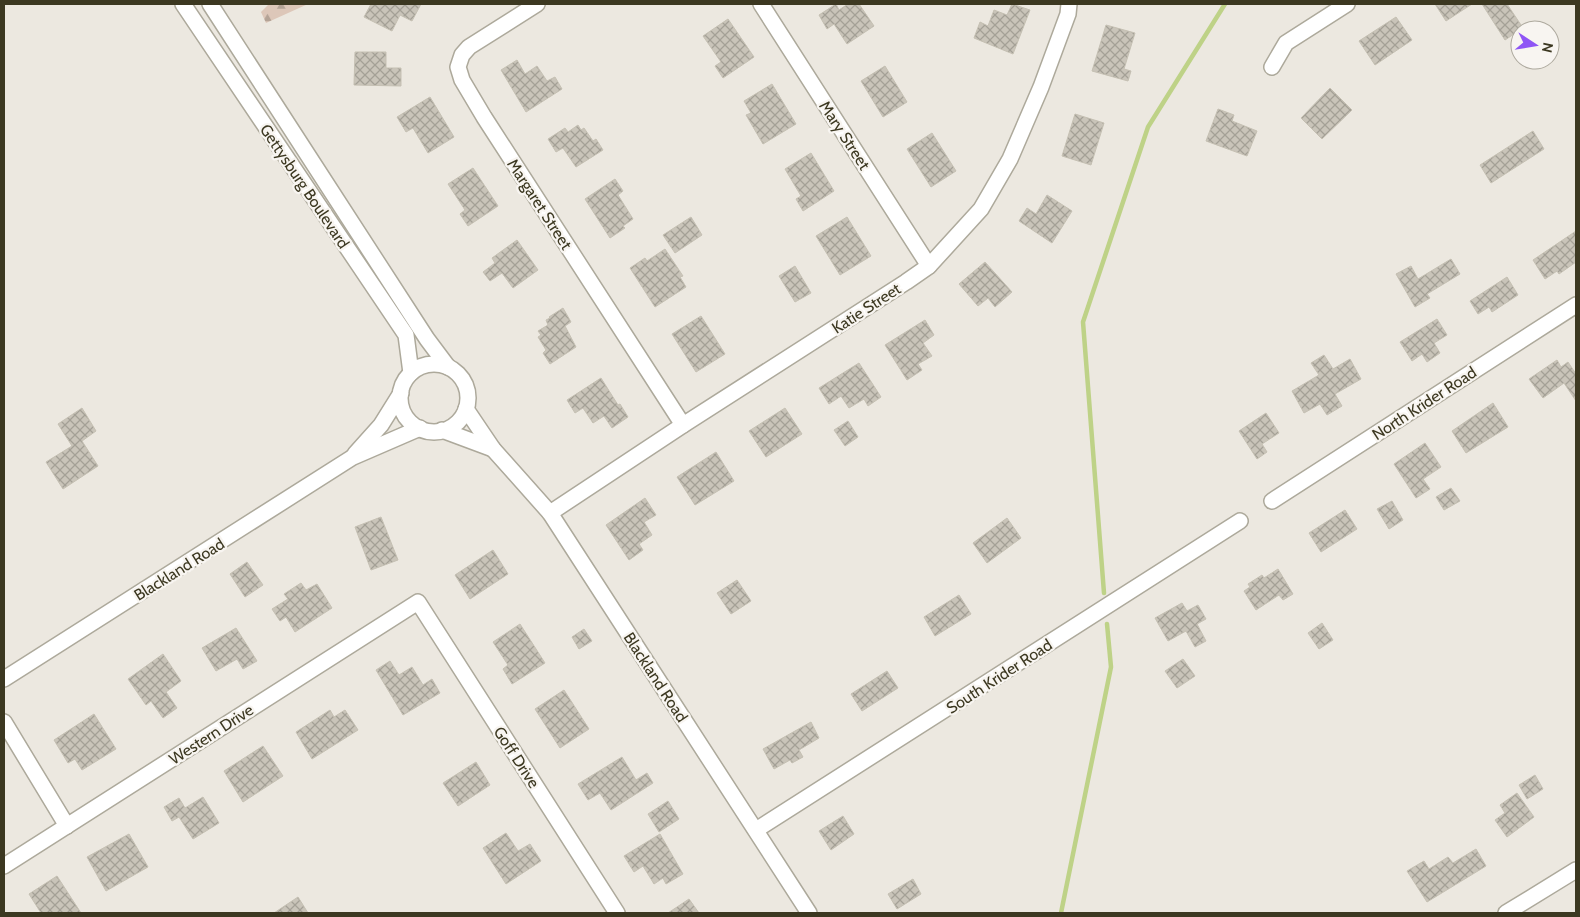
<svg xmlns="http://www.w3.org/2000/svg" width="1580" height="917" font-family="Cabin,sans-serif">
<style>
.forest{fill:url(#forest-firs)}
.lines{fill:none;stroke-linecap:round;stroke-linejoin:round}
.stream{stroke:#bed287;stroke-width:4.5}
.building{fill:url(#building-cross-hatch);stroke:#c5c0b3}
.minor-casing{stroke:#ada99b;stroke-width:18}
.minor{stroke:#fff;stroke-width:15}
.labels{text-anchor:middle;stroke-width:4.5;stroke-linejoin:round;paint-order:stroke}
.street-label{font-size:16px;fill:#3c3821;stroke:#f8f5f1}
</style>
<defs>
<pattern id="forest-firs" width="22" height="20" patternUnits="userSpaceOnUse" patternTransform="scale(1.25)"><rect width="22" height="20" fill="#ddc7b9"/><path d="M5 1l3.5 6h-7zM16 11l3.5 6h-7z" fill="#b4a396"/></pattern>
<pattern id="building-cross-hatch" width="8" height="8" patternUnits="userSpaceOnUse" patternTransform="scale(1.25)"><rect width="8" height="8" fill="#c9c4b9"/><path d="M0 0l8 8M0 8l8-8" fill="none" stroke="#a4a096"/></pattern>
</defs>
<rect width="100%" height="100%" fill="#ece8e0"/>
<polygon class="forest" points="269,4 308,4 266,23 261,12"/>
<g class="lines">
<g class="stream">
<polyline points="1104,593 1083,322 1148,127 1225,4"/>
<polyline points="1061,913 1111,667 1107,624"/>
</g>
</g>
<g class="building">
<polygon points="371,4 421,4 412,21 400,15 392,31 364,17"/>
<polygon points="836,4 839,10 848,4 859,4 874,26 847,44 834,24 827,29 819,15"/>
<polygon points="1012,4 1030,10 1013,54 974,38 980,22 988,26 994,10 1007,15"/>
<polygon points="1435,4 1472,4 1446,21"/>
<polygon points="1482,4 1507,4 1523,28 1505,40"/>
<polygon points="1396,17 1412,40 1375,65 1359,41"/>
<polygon points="728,19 754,57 723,78 715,66 721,62 703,36"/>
<polygon points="1106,25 1135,33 1124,69 1131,71 1128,81 1092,71"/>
<polygon points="355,52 386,52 386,68 401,68 401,86 354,85"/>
<polygon points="517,60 525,74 537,66 547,81 555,77 562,89 526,112 501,70"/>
<polygon points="885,66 907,102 883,117 861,81"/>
<polygon points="772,84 796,124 763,144 746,115 751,113 744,101"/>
<polygon points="1330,88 1352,110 1322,139 1301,118"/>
<polygon points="430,97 454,137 428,153 413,128 406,132 397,117"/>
<polygon points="1218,109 1234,115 1232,121 1257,131 1247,156 1206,141"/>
<polygon points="1075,114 1104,123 1091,165 1062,156"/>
<polygon points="578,125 581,130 584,128 593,141 596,139 603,150 576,167 563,148 556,152 548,139 565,128 568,132"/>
<polygon points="1533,131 1544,149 1491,183 1480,165"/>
<polygon points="932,133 956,171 931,187 907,149"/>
<polygon points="811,153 834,191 803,211 796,199 801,196 785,169"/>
<polygon points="473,168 498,206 468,226 460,214 465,210 448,184"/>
<polygon points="615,179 623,191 618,195 633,219 623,226 625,228 610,238 585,199"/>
<polygon points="1047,195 1072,211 1052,243 1019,221 1027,208 1036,214"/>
<polygon points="691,217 702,235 675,253 663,235"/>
<polygon points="847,217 871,256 840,275 816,236"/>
<polygon points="1576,231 1576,262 1559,274 1557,271 1545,279 1533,260"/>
<polygon points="517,240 538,270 513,288 502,273 490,281 483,272 495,263 492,258"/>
<polygon points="665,249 683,276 680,277 686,287 655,307 630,268 645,258 647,261"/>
<polygon points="1451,259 1460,274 1427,294 1430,298 1415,307 1396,274 1411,266 1418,279"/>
<polygon points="985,262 1012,292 995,307 988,298 978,306 959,284"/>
<polygon points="795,266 811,293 795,302 779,276"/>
<polygon points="1507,277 1518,295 1492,312 1489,307 1478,314 1470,301"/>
<polygon points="563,308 571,322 565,326 576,347 550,364 543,353 546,350 538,337 541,335 538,331 548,325 546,320 550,318 549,317"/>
<polygon points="701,316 725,354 696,372 672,334"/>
<polygon points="1437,319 1447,335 1434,343 1440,353 1427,362 1422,354 1412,361 1400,342"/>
<polygon points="925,320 934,335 923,343 932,356 918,364 922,370 907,380 885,345"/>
<polygon points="1324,355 1333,369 1350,359 1361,379 1335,394 1342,406 1327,415 1320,404 1304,413 1292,391 1319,375 1311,363"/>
<polygon points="1557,360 1561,367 1568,362 1576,374 1576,401 1564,383 1543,398 1529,379"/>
<polygon points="859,363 881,397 868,406 864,399 849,408 841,396 829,404 819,388"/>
<polygon points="601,378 618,405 620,404 628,417 612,428 604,416 593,423 583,408 575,413 567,400"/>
<polygon points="1493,403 1508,427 1466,453 1452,431"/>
<polygon points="82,408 96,431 82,441 98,466 63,489 46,462 72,446 58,424"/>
<polygon points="785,408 802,434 766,457 749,431"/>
<polygon points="1266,413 1279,433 1262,444 1267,452 1257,459 1239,431"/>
<polygon points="848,421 858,437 845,446 834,430"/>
<polygon points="1425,443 1441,467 1423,479 1430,489 1416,498 1394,464"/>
<polygon points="716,452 734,481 695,505 677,477"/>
<polygon points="1451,488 1460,501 1444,510 1436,497"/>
<polygon points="645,498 656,515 644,522 652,535 639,544 643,550 629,560 606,525"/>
<polygon points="1392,501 1403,520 1389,529 1377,509"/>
<polygon points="1345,510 1357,529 1321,552 1309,533"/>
<polygon points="381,517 398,560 371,570 355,527"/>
<polygon points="1007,518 1021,538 987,563 973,543"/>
<polygon points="493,550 508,574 470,599 455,575"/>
<polygon points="247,562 263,585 245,597 230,574"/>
<polygon points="1278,569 1293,594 1283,600 1279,595 1256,610 1244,591 1250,587 1248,584 1262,575 1264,578"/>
<polygon points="737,580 751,601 731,614 717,593"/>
<polygon points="301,583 306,590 317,584 332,608 295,632 286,617 280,621 272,609 288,599 284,594"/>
<polygon points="959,595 971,614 935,636 924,617"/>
<polygon points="1182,603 1187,611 1198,605 1206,619 1197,624 1206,641 1195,647 1186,631 1168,641 1155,618"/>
<polygon points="1322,623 1333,640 1319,649 1308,633"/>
<polygon points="520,624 545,663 512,684 503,669 508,665 493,642"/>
<polygon points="236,628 257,661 243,669 237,659 216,671 202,648"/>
<polygon points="584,629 592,641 579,649 572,637"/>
<polygon points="163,654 181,681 166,692 177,708 163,718 151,701 146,705 128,679"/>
<polygon points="1183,659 1195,676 1177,688 1165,671"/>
<polygon points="390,661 399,675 412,667 423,685 432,679 440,693 403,715 376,670"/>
<polygon points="887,671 898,688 862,711 851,694"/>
<polygon points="564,690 589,729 560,748 535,709"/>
<polygon points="330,710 334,717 345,710 358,730 312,759 296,732"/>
<polygon points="94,714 116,749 82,770 75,759 68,763 54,740"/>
<polygon points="811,722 819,738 799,750 803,757 792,763 790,760 774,769 763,749"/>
<polygon points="263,746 283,776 243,802 224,771"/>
<polygon points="622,757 636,780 647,773 653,783 611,810 600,793 588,800 578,784"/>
<polygon points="476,762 490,785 458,806 443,783"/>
<polygon points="1535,775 1543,789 1527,799 1519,785"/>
<polygon points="1517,793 1534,817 1507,837 1495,820 1505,813 1500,805"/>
<polygon points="203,797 219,823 193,839 179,817 172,821 164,807 179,798 185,808"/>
<polygon points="668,801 679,819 659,832 648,814"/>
<polygon points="843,816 854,834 831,850 819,831"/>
<polygon points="506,833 518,851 530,844 541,861 506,884 483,848"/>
<polygon points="129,834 148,867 106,891 87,857"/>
<polygon points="660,834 683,874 666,884 663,878 654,884 643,866 634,872 624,856"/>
<polygon points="1476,849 1486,866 1427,902 1407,871 1424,861 1429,869 1448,857 1453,863"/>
<polygon points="57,876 81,913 41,913 29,894"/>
<polygon points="913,879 921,894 897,909 888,894"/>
<polygon points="298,897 308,913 274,913"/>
<polygon points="689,899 699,913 668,913"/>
</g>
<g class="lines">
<defs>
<g id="minor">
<polyline points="183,4 406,335 411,373"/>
<polyline points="210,4 427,339 448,367"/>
<polyline points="537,4 469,47 462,55 458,67 462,80 484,117 683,425"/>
<polyline points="761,4 929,266"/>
<polyline points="1272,67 1286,43 1347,4"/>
<circle cx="434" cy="398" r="34"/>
<polyline points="466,409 493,449 550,513 809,913"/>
<polyline points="442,430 493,449"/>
<polyline points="355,454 381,425 401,393"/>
<polyline points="1272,501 1576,305"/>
<polyline points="550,513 683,425 906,282 929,266 981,209 1010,159 1041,87 1068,14 1069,4"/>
<polyline points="4,679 353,457 420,428"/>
<polyline points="4,722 67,826"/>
<polyline points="756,830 1240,521"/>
<polyline points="4,866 418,602 617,913"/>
<polyline points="1506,913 1576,870"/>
</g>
</defs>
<use href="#minor" class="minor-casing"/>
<use href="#minor" class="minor"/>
</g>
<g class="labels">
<g class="street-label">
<text transform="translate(845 135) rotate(57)" y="6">Mary Street</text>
<text transform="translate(305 186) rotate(56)" y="6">Gettysburg Boulevard</text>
<text transform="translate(540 204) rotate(57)" y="6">Margaret Street</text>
<text transform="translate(866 308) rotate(-33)" y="6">Katie Street</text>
<text transform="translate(1424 403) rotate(-33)" y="6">North Krider Road</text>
<text transform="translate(179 569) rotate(-32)" y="6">Blackland Road</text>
<text transform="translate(999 676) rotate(-33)" y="6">South Krider Road</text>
<text transform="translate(656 677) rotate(57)" y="6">Blackland Road</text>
<text transform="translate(211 734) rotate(-33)" y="6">Western Drive</text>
<text transform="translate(517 757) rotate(57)" y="6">Goff Drive</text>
</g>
</g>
<rect width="1580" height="917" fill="none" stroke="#3c3821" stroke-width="10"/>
<g transform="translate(1535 45) rotate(102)"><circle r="24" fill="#f8f5f1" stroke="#ada99e"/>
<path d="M0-4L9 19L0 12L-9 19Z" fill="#8f55f5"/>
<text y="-8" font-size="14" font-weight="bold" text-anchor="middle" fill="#3c3821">N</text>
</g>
</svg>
